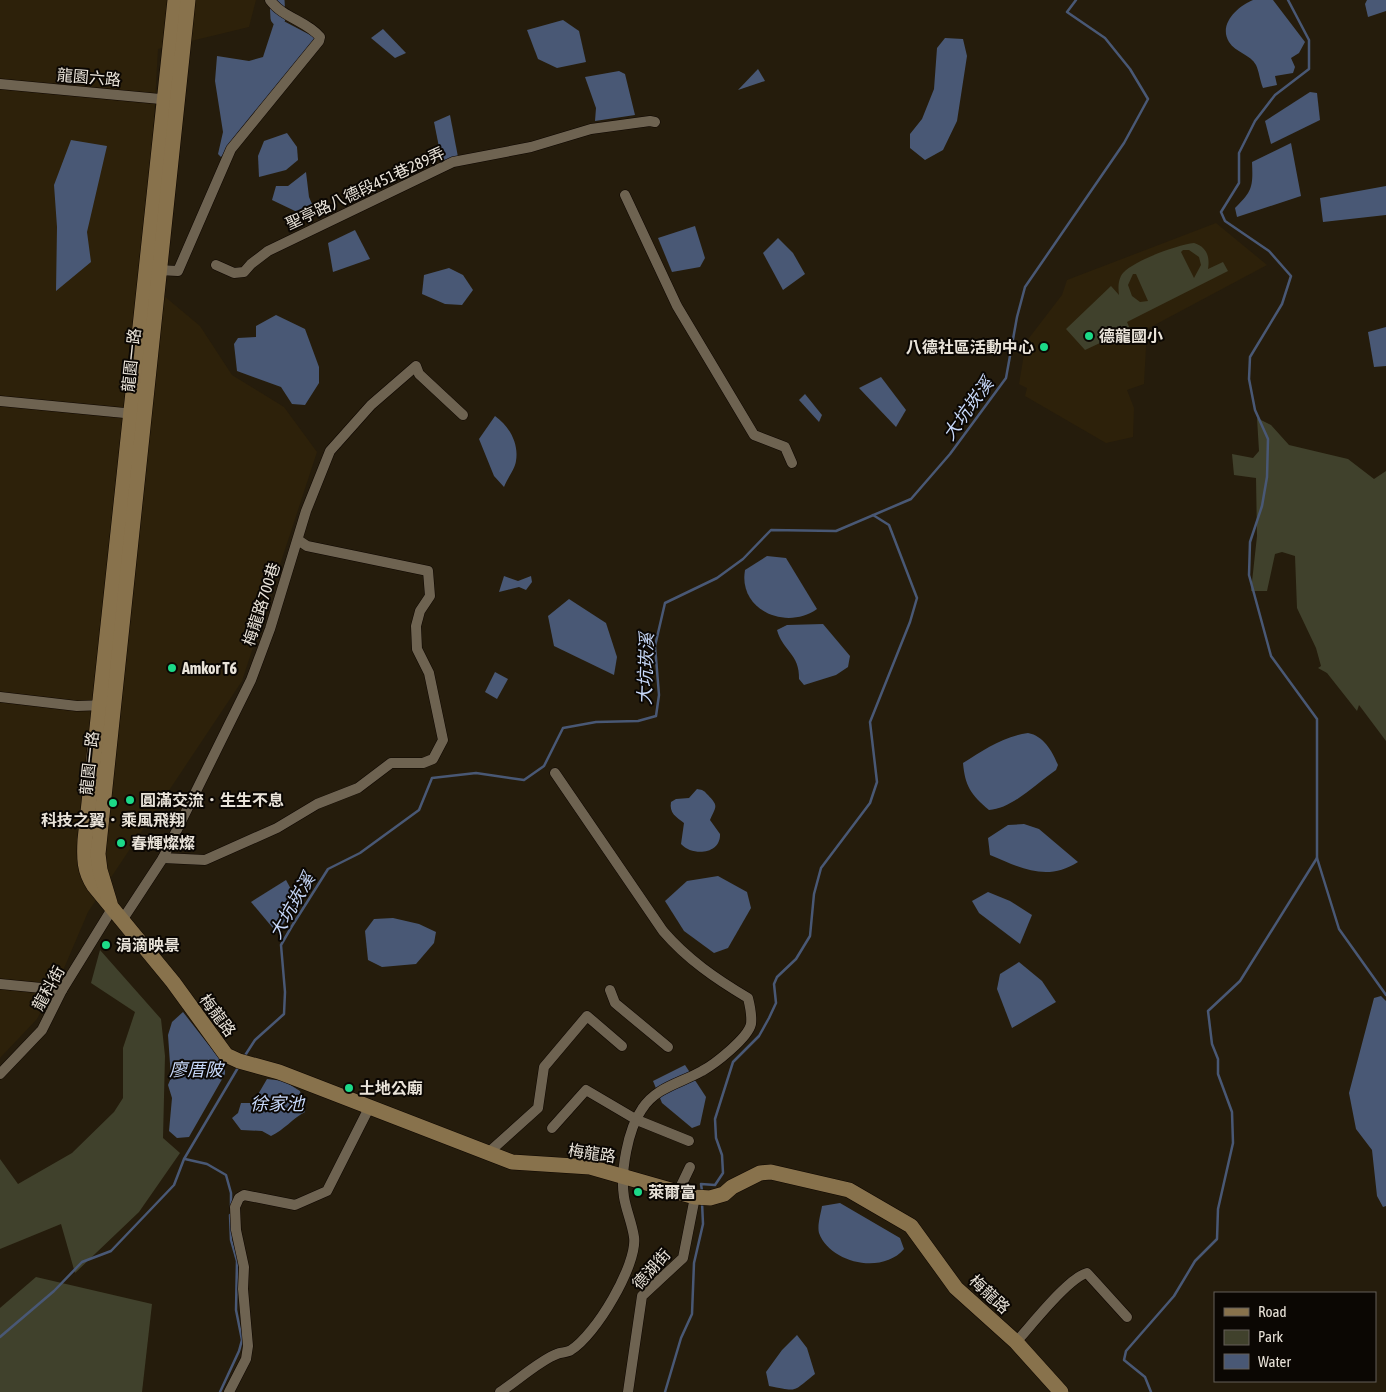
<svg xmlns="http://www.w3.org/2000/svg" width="1386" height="1392" font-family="'Asap Condensed','Noto Sans TC',sans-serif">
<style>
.built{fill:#2d210a}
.green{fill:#40412c;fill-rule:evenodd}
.water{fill:#495875}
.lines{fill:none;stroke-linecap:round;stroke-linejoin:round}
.stream{stroke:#495875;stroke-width:2.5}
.river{stroke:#495875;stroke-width:15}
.street-casing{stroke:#0e0600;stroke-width:11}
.secondary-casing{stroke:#0e0600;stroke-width:16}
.street{stroke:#6e6351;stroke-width:10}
.secondary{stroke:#88724c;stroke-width:15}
.poi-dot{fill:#1cd988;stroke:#0b0703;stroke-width:2}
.labels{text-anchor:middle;stroke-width:4;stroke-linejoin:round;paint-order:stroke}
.street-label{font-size:16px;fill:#e9e3d9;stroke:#0b0703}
.poi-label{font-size:16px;font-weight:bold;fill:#e9e3d9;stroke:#0b0703;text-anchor:start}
.water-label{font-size:18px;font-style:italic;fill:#c7d8f9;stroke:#0b0703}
</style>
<rect width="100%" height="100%" fill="#251c0c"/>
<g class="built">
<polygon points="0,0 256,0 249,27 158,49 145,280 200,326 232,375 284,407 317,452 242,681 88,912 62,973 37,1019 0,1058"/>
<polygon points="1216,223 1267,265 1147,329 1144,384 1127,390 1134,408 1133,437 1106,443 1025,396 1027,388 1019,384 1026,342 1062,295 1067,280"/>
</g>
<g class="green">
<path d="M1194,243C1207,247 1210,257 1208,269L1223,262L1228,271L1127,322L1130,329L1085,350L1066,329L1111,286L1119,295C1118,288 1118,279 1123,273C1135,260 1177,245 1194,243ZM1183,250H1189L1199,257L1201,265L1194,278L1181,252ZM1133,274H1136L1148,301L1140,302L1132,296L1128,285Z"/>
<polygon points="1257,418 1271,425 1289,445 1348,459 1374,479 1386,471 1386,741 1359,705 1357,711 1327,673 1318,668 1321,666 1316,648 1297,608 1295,556 1282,552 1275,554 1267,591 1251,591 1257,536 1256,478 1234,475 1232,454 1253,458 1259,451"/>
<polygon points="100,950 161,1019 165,1056 163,1138 180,1153 139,1212 75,1273 61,1224 0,1249 0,1159 18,1184 72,1153 114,1112 123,1098 123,1048 135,1012 91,983"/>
<polygon points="36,1277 152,1304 142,1392 0,1392 0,1308"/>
</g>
<g class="water">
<path d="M1253,0H1273L1305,42L1299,53L1291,58L1295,67L1293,73L1275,76L1277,85L1263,88C1260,81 1259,71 1256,65C1251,55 1235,52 1229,42C1218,24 1238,6 1253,0Z"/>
<polygon points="1367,0 1386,0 1386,11 1368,17 1365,4"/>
<polygon points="276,17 316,38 221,157 218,154 223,132 215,81 217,56 249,61 263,57"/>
<polygon points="563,20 579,31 586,62 557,68 538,59 527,30"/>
<polygon points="383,29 406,53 395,58 371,38"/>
<polygon points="945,38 963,39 967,56 957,121 943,150 925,160 910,148 910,134 922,119 934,89 937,48"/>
<polygon points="758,69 765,81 738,90"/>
<polygon points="619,71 625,74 635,115 595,121 596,108 585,77"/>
<polygon points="1310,92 1317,93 1320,120 1271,144 1265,121"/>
<polygon points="450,115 458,157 443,167 434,122"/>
<polygon points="287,133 297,147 298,160 286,170 259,177 258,156 264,141"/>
<polygon points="71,140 107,146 87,232 91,262 56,291 57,227 54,185"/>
<path d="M1291,143L1301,196L1237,217L1235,208C1253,191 1253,186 1252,162Z"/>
<polygon points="306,172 309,197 312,204 308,211 295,211 272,200 276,186 288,186"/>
<polygon points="1386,186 1386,215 1323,222 1320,198"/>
<polygon points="695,226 705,258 700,267 672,272 658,238"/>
<polygon points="355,230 370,259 333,272 328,243"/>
<polygon points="778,238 793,253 805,274 783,290 763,253"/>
<polygon points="449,268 463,275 473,290 462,305 445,304 422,294 424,275"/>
<polygon points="276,315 305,329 319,367 319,383 305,405 292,404 281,387 237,371 234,344 238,338 256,337 256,326"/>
<polygon points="1386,327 1386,366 1374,367 1368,332"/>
<polygon points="881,377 906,410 896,427 859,388"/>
<polygon points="805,394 822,415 819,422 799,400"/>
<path d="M495,416C509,426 519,443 516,461C515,469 507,479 504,487L494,476L479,439Z"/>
<path d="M767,556L786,558L817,609C786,631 738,610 745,570Z"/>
<polygon points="504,576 518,581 531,576 532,582 526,590 519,587 499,592"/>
<polygon points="569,599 606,623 617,657 614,675 554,646 548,616"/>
<path d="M823,624L850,656L848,667L836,675L804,685L799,679C800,654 782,650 777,630L787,625Z"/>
<polygon points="495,672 508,679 497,699 485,692"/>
<path d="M1028,733C1044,736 1052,751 1058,765L1056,770C1037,783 1012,809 989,810C971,795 965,786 963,763C983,750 1004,736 1028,733Z"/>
<path d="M697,789C704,790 704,791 708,795C718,806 717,805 710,820L720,834C721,854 693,857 681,844L684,823C676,817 669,813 671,802L676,799L689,798Z"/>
<path d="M1024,824L1039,829L1078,862C1047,882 1021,868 990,855L988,838L1008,825Z"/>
<polygon points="718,876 747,892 751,908 728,948 714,953 684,931 665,901 687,881"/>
<polygon points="286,880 298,902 277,933 251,902"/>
<polygon points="988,892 1010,901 1032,915 1020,944 979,913 972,901"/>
<polygon points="393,918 419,924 436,932 434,943 416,964 382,967 368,960 365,931 374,919"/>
<polygon points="1019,962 1042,981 1056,1002 1012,1028 997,989 1000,974"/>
<polygon points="1381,996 1386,1001 1386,1206 1383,1207 1377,1196 1372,1150 1356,1129 1349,1093 1374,998"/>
<polygon points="183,1012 225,1066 225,1074 189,1137 177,1138 169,1131 172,1098 168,1085 171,1078 168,1035 172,1022"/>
<polygon points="685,1065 706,1097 700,1125 692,1128 662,1103 653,1081"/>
<path d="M267,1079L284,1081L300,1091L305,1112C292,1119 284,1130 271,1136L262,1131L241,1130L232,1118L238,1113L241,1103H253Z"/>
<path d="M840,1203L900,1238L904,1249C882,1275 830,1263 819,1233C817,1225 821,1213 822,1206Z"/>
<path d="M797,1335L807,1348L815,1374C792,1392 799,1392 769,1386L766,1372L782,1350Z"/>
</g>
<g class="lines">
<g class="stream">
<polyline points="1288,0 1309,40 1309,69 1275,95 1255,121 1239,153 1239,183 1221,212 1225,221 1269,251 1291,276 1282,304 1250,357 1249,379 1255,410 1268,439 1267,477 1262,506 1250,542 1249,575 1271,656 1317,719 1317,858 1339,929 1386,995"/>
<polyline points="244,1057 255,1040 284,1014 285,992 281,945 292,926 328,869 360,853 419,810 432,778 476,773 524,780 544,766 563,728 596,722 638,721 656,716 659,695 655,646 665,603 717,578 743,559 771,530 836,531 911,499 950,454 1006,378 1017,317 1025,287 1124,143 1148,99 1130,69 1105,38 1067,12 1076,0"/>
<polyline points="185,1159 207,1164 226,1175 231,1193 231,1207"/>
<polyline points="702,1191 701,1184 715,1185 723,1173 722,1155 716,1138 715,1119 733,1062 759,1036 769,1018 776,1003 774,984 777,977 796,959 810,936 814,894 821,868 870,803 877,782 870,722 910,622 917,598 889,525 873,515"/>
<polyline points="0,1337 54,1291 82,1262 111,1251 174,1185 184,1159 239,1066"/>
<polyline points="220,1392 239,1351 242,1340 236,1310 237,1261 231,1240 230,1215"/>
<polyline points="665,1392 681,1338 692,1314 694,1263 703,1224 702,1202"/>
<polyline points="1151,1392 1145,1377 1124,1360 1126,1351 1174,1296 1195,1261 1217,1239 1218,1209 1233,1143 1232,1112 1218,1074 1218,1059 1212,1044 1208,1011 1240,981 1317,858"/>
</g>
<polyline class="river" points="277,0 278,18"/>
<defs>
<g id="street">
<polyline points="0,84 171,100"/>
<polyline points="625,195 677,306 754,435 785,447 792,463"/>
<polyline points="216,265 234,273 244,272 251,264 268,251 453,162 531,147 591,129 650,121 655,122"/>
<path d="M158,270L178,271L231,149L319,41L320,37C307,21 283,18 270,0"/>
<polyline points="0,401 135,414"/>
<polyline points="0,697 77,706 106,705"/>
<polyline points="163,858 205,860 277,828 317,804 358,788 391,763 423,763 433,759 443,740 429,673 417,649 416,626 420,611 430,596 428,571 307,546 298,540"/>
<polyline points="123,919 163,858 251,680 270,629 306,511 330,451 371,405 416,366 419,374 463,415"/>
<polyline points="0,984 62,990"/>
<polyline points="610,990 615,1003 668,1047"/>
<polyline points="0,1074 42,1030 62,990 112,909"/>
<polyline points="552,1128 586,1090 637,1120 689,1141"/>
<polyline points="488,1153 538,1108 544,1067 587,1016 622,1046"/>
<polyline points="678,1192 690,1167"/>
<path d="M1016,1342C1031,1326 1068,1278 1087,1273L1127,1317"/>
<polyline points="229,1392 246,1359 248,1346 243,1289 244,1267 236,1230 235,1207 239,1198 244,1195 295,1205 327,1191 369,1108"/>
<path d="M500,1392C516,1382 540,1360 557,1354C561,1352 567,1353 571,1350C595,1336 638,1264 634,1237C632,1223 626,1210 624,1197C620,1172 628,1129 642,1109C656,1087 681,1083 702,1071C715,1064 748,1038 751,1024C752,1016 750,1006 748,998C716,979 687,959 663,931L555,773"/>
<polyline points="628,1392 642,1296 683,1258 695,1197"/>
</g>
<g id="secondary">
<path d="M175,0L85,840C84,858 84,871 94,886L173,982L226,1055L239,1061L279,1072L512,1162L590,1167L695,1197L710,1198L724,1194L732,1187L760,1173L771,1172L849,1190L911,1226L956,1288L1016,1342L1061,1392"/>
<polyline points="110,903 100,870 98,854 188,0"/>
</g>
</defs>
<use href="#street" class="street-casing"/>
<use href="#secondary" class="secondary-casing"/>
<use href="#street" class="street"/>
<use href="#secondary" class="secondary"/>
</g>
<g class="poi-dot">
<circle cx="1089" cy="336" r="5"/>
<circle cx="1044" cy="347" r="5"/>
<circle cx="172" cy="668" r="5"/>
<circle cx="130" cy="800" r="5"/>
<circle cx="113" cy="803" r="5"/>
<circle cx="121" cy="843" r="5"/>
<circle cx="106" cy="945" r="5"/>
<circle cx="349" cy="1088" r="5"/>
<circle cx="638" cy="1192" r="5"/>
</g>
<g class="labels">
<g class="street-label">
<text transform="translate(89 77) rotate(5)" y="6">龍園六路</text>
<text transform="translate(365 188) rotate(-25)" y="6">聖亭路八德段451巷289弄</text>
<text transform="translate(131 360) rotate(-84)" y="6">龍園一路</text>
<text transform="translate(261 604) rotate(-72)" y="6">梅龍路700巷</text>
<text transform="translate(89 763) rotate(-84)" y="6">龍園一路</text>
<text transform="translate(48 988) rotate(-61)" y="6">龍科街</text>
<text transform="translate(218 1015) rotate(53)" y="6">梅龍路</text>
<text transform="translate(592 1153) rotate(8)" y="6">梅龍路</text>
<text transform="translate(651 1269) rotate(-48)" y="6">德湖街</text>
<text transform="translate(990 1294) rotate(43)" y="6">梅龍路</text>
</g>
<g class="poi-label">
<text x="1099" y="342">德龍國小</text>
<text x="1034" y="353" text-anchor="end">八德社區活動中心</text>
<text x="182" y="674">Amkor T6</text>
<text x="140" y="806">圓滿交流．生生不息</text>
<text x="113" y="826" text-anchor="middle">科技之翼．乘風飛翔</text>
<text x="131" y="849">春輝燦燦</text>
<text x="116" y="951">涓滴映景</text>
<text x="359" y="1094">土地公廟</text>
<text x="648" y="1198">萊爾富</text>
</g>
<g class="water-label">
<text transform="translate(968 409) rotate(-54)" y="6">大坑崁溪</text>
<text transform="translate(646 669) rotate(-88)" y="6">大坑崁溪</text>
<text transform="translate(292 906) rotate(-60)" y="6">大坑崁溪</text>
<text x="196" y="1076">廖厝陂</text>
<text x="277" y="1110">徐家池</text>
</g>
</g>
<rect x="1214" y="1292" width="162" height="90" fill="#0b0703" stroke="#645f59"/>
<rect x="1224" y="1308" width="25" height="8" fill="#88724c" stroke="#645f59"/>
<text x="1258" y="1317" font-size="15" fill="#e9e3d9">Road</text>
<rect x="1224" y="1330" width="25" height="15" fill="#40412c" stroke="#645f59"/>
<text x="1258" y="1342" font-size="15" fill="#e9e3d9">Park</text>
<rect x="1224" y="1354" width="25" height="15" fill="#495875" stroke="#645f59"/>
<text x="1258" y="1367" font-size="15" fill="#e9e3d9">Water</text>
</svg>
